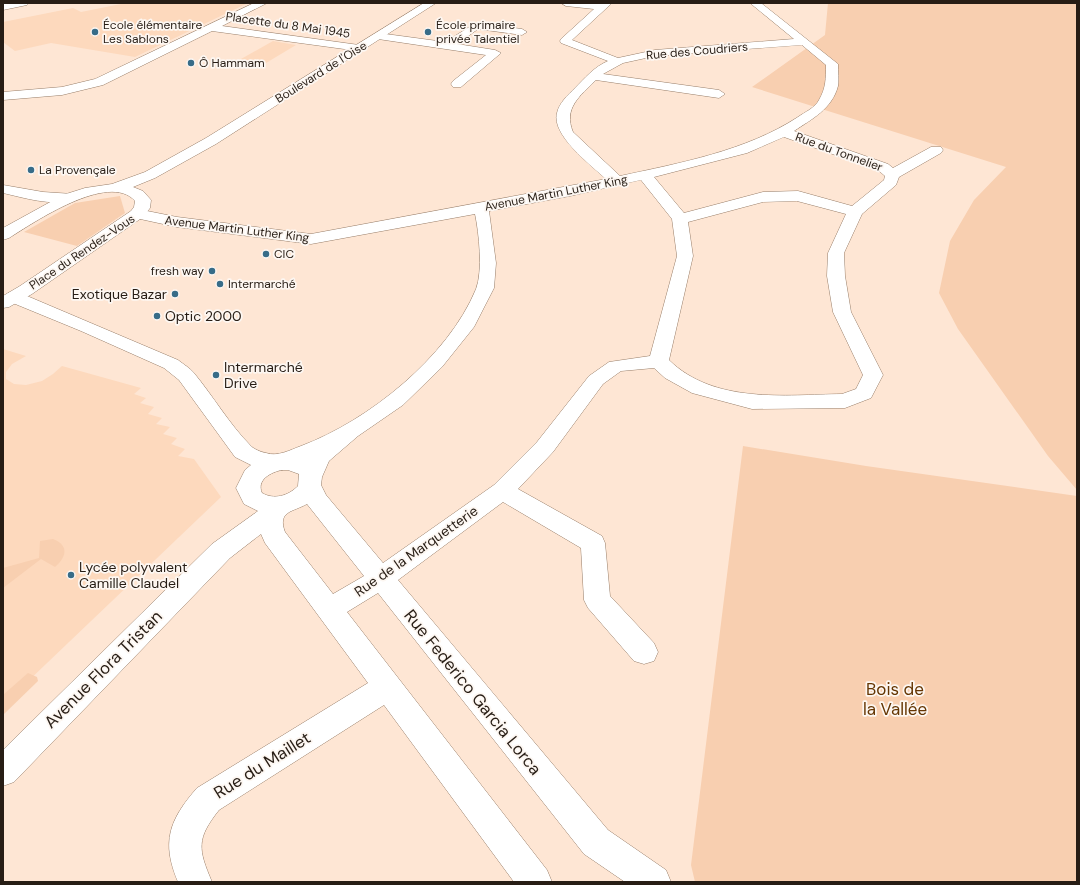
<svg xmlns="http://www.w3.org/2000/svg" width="1080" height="885" font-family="'DM Sans',sans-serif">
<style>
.built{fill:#fdd9bd}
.green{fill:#f8cfb0}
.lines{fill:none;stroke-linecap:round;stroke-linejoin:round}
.minor-casing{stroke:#987e69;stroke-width:1}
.major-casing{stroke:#987e69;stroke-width:1}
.minor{fill:#fff;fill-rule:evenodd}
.major{fill:#fff;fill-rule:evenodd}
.poi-dot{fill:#376c88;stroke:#fdf7f2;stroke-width:1.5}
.labels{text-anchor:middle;stroke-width:3.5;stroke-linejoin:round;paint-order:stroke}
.far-poi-label{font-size:12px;fill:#271d15;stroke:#fdf7f2;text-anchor:start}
.far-street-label{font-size:12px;fill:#271d15;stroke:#fdf7f2}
.poi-label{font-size:14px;fill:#271d15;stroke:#fdf7f2;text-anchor:start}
.street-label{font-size:14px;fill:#271d15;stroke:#fdf7f2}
.near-street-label{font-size:17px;fill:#271d15;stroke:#fdf7f2}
.near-park-label{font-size:17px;fill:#653603;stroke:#fdf7f2}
</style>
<rect width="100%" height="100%" fill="#fee6d4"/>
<g class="built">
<polygon points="126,3 248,3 135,57 51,43 15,51 3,42 3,22 73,8 81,12"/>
<polygon points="273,41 296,45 266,63 241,59"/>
<polygon points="3,349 26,356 12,364 6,372 6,379 14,384 26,385 42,381 53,374 62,366 141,388 134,394 146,398 140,403 154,407 148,414 162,418 156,424 170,427 163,434 177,438 171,444 185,449 178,456 194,459 221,497 3,705"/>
</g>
<g class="green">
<polygon points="828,3 1077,3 1077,490 1048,456 958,329 939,293 950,241 974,200 1006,167 752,87 825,35"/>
<polygon points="120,196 125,213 77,246 24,232 75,203"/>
<polygon points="743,446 866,466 1077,496 1077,882 695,882 691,865"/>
<path d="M53,539C69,545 67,557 55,567L41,559L3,588V568L39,558L40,541Z"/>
<polygon points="28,673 37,677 38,681 3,715 3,695"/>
</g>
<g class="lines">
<defs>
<g id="minor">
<polygon points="9,3 29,3 27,5 3,10 3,4"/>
<polygon points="254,3 267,3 222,26 359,45 364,48 359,51 212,31 103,85 62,95 3,100 3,92 62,87 95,79"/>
<path d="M561,3H612L572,40L618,58L655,50L794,39L750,3H761L838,64C838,71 839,80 838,86C832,109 812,119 794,131L888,164L893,168L931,147H941L943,150L941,153L899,177L896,185L862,214L844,253L845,276L851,312L883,375L871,398L845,408L752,409L692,393L665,378L654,368L621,371L603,384L553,452L518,489L602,536L605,543L610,596L654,643L658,652L654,661L644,664L634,661L588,608L584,600L581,548L503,502L398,580L608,830L666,870L671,882H625L584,854L378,593L347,612L547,870L552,882H514L384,705L219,810C196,839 198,849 212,882H178C161,842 169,820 197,788L368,683L265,543L261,534L230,558L14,782L3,786V750L212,544L258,511L244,504L236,488L245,470L251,465L235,457L179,380L164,368L81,331L8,301L5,297L8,293L14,292L20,293L178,360C183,364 190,368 194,373C213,396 230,425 250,445C253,449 261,452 266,453C278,457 290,450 301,446C368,421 448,357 476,289C483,271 479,233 475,214L311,244L177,227L131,217L129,214L131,211L137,209L177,217L311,234L606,179C591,165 551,135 557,113C559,103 568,95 575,88C585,78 594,67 608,61L561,43L560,41L561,39L594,9L566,6ZM802,45L826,65C826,78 826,88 819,100C815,108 805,112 798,117C746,151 680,163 620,176L573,132C563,108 580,96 596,80L719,98L725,94L719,90L603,74L623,63L655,56ZM784,137L878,170L885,176L884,180L852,206L798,191L763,192L684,213L654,177L747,153ZM641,180L672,219L677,256L650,356L609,362L589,376L537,442L494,485L383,563L326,495L321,485L322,477L329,461L358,436L403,405L442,367L474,327L494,288L496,263L489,211L570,196ZM797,201L846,214L828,253L827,276L833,312L863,375L856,389L842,394C785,395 714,404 669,360L693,256L688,222L763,202ZM282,470H288L299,474L298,486C288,496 274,500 262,493C256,480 271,472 282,470ZM307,504L364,576L333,594L285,532C277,511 293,512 307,504Z"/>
<polygon points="476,23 522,29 527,32 522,35 478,29 457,44 495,50 501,53 461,87 453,87 451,84 453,81 486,55 378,39 373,36 378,33 445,42"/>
<path d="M3,185L43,192L73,194L76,197L73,200C50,206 25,198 3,193Z"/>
</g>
<path id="major" d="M424,3H436L216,144L155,178L133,187L143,191L151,200L150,208L143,217L32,294L9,307L3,308V296L20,286L131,211L134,207L135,201C109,171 33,223 9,238L3,240V228L63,195L85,188L112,184L145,172L206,138Z"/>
</defs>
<use href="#minor" class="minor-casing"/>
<use href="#major" class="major-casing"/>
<use href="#minor" class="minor"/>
<use href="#major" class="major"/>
</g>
<g class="poi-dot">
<circle cx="95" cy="32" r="4"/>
<circle cx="428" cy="32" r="4"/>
<circle cx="191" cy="63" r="4"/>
<circle cx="31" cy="170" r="4"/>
<circle cx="266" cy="254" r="4"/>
<circle cx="212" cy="271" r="4"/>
<circle cx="220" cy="284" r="4"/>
<circle cx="175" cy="294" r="4"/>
<circle cx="157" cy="316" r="4"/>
<circle cx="216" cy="375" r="4"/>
<circle cx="71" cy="575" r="4"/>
</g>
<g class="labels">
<g class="far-poi-label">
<text x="103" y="29">École élémentaire<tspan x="103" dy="14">Les Sablons</tspan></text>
<text x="436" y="29">École primaire<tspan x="436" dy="14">privée Talentiel</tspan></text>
<text x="199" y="67">Ô Hammam</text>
<text x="39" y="174">La Provençale</text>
<text x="274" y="258">CIC</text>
<text x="204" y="275" text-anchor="end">fresh way</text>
<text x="228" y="288">Intermarché</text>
</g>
<g class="far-street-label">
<text transform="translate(288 25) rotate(8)" y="4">Placette du 8 Mai 1945</text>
<text transform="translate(697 51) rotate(-5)" y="4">Rue des Coudriers</text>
<text transform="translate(321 72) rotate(-32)" y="4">Boulevard de l'Oise</text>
<text transform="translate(839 152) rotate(20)" y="4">Rue du Tonnelier</text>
<text transform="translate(556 193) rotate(-11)" y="4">Avenue Martin Luther King</text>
<text transform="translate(237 229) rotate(7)" y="4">Avenue Martin Luther King</text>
<text transform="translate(82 252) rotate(-34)" y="4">Place du Rendez-Vous</text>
</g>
<g class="poi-label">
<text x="167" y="299" text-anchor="end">Exotique Bazar</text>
<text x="165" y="321">Optic 2000</text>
<text x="224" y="372">Intermarché<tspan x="224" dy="16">Drive</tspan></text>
<text x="79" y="572">Lycée polyvalent<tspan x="79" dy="16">Camille Claudel</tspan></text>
</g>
<g class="street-label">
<text transform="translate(416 551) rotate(-35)" y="5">Rue de la Marquetterie</text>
</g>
<g class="near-street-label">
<text transform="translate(103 669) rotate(-45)" y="6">Avenue Flora Tristan</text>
<text transform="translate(473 692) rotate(51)" y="6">Rue Federico Garcia Lorca</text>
<text transform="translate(262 765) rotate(-32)" y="6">Rue du Maillet</text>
</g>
<g class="near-park-label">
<text x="895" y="695">Bois de<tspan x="895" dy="20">la Vallée</tspan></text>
</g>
</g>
<rect width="1080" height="885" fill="none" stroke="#271d15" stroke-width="8"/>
</svg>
